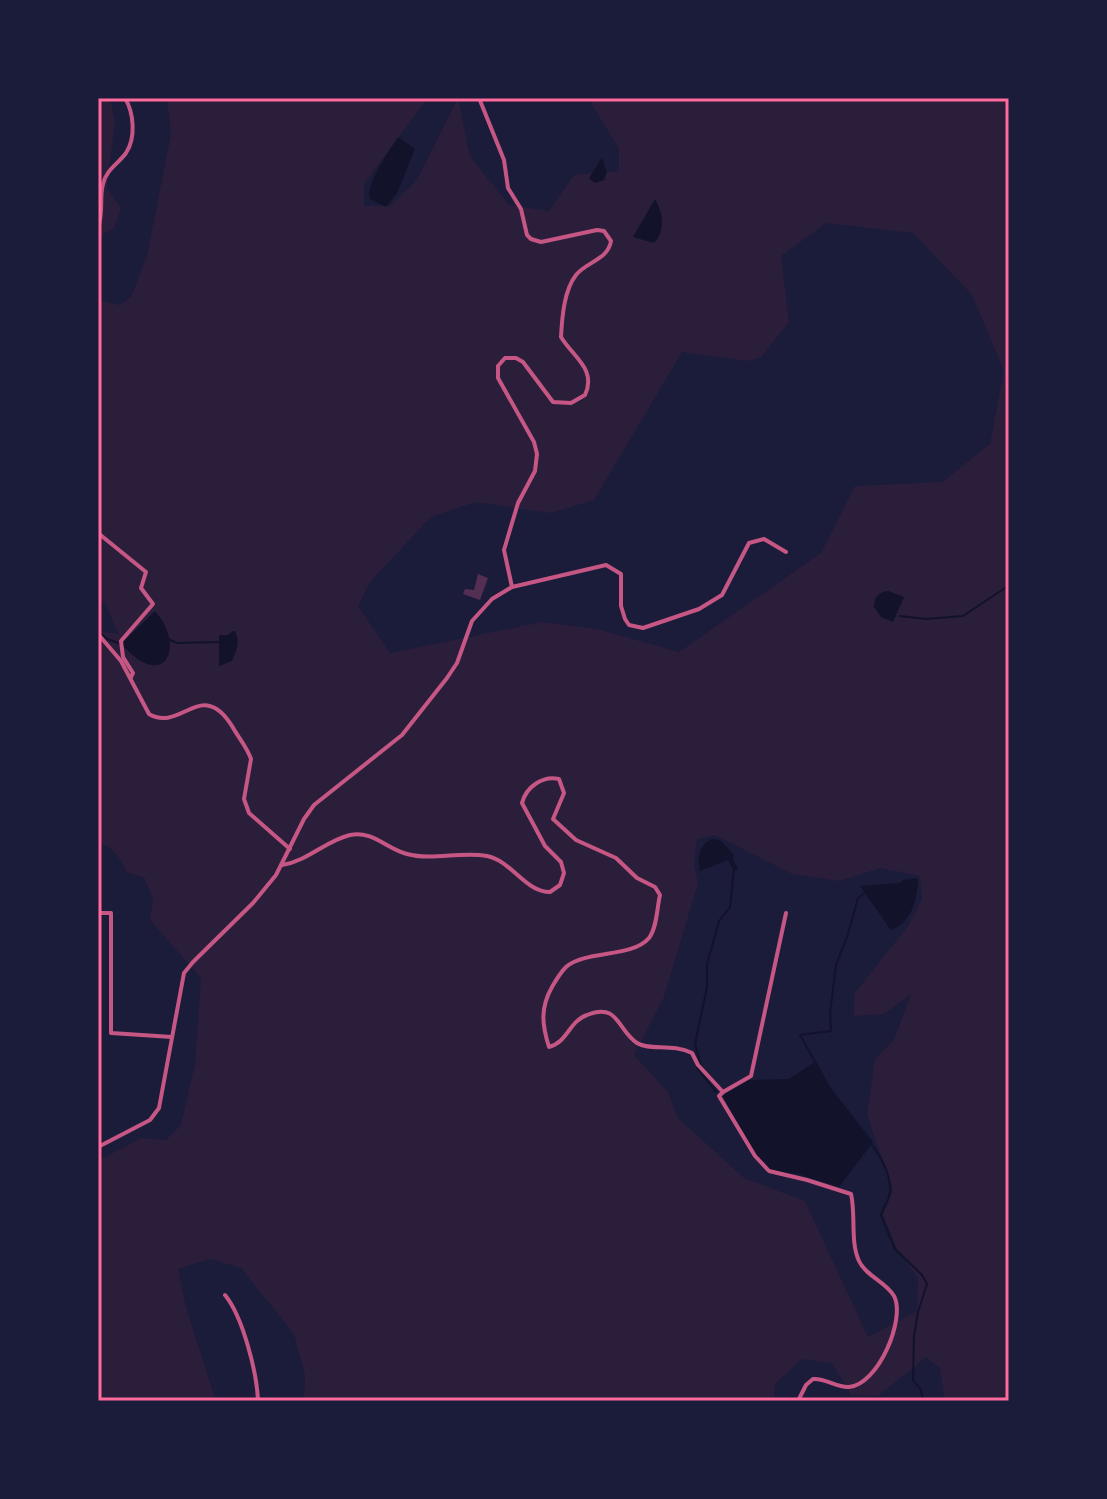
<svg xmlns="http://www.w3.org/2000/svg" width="1107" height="1499" font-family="Arial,sans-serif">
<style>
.green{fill:#2a1e3b;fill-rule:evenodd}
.water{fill:#12122b}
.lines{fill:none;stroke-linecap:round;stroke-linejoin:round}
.stream{stroke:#12122b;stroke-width:2}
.building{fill:#542f53}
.minor{stroke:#c65784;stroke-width:4}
.neatline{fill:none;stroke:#ff6b9d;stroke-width:3}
</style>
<rect width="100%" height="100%" fill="#1b1b3a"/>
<g class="green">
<polygon points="98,98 110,98 115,120 107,188 121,209 114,228 102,235 98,243"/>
<path d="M167,98H428L364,184V206H390L417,180L458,98L470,156L509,205L549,211L574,175L619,171V149L588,98H1009V1401H945L940,1368L926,1357L878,1396L851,1395L832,1363L802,1359L775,1384L774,1401H304L305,1376L294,1334L241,1268L210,1259L178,1269L186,1307L216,1401H98V1161L141,1138L166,1140L181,1125L195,1064L201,978L150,920L153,900L144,877L127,873C122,860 112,845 98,843V631L118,634L106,605L98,597V300L120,305L131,297L147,255L171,134ZM826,223L913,233L972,295L1004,371L990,444L942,482L855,486L821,553L679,652L597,629L542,622L390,653L358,606L370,582L431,517L476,502L551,513L594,500L682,352L746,361L761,357L789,322L781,256ZM715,835L792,874L839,881L881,868L920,876L922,899L908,926L854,994V1016L884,1014L911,994L894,1040L875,1059L867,1115L893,1190L883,1215L897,1249L918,1278L917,1311L868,1337L805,1201L744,1178L678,1118L668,1092L634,1055L664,997L698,883L694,864L697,839Z"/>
</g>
<g class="water">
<path d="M398,137L415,149L397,193L386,207L370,199C366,182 388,153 398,137Z"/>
<polygon points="602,158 607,172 604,180 595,183 589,178"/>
<path d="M655,199C663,213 666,230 654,243L633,237Z"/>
<path d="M888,591L904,597L893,622L881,617L874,607C874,597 879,592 888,591Z"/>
<path d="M155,611C186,646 165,692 123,646V642Z"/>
<path d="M233,631H235C240,643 237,649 232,661L219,666V635H228Z"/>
<path d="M712,839L720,840L734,855L733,859L738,869L734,871L728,860L700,871C697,859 699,844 712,839Z"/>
<path d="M915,878L918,880C917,900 912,922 891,930L860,886L900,883L903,880Z"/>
<polygon points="816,1061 830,1087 873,1142 839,1187 798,1174 771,1171 755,1154 723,1096 749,1080 789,1079"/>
</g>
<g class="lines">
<g class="stream">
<polyline points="900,616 926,619 963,616 1005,588 1009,588"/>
<polyline points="98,631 107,639 121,644"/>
<polyline points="168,639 177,643 220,642"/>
<polyline points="815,1062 800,1035 831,1031 830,1013 836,965 848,934 858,898 866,892"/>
<polyline points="701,1066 695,1044 707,987 707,964 719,921 730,907 734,869"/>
<polyline points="697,1068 716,1092"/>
<path d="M870,1143C881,1155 894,1180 889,1197C886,1204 883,1209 881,1215L895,1249L922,1275L927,1284L918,1312L914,1336L913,1380L921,1390L923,1401"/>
</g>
</g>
<polygon class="building" points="478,574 488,578 480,600 463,594 465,589 474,590"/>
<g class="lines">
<g class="minor">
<path d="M479,98L504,160L508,188L521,209L527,235L531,239L541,242L597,230L604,231L611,241C608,260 586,262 576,275C564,290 562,318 561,337C573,357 597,369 585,395L571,403L553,402L523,362L516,358H505L498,366V378L534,442L537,454L535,471L518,503L504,550L512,587"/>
<path d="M98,228C104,210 99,199 103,184C106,170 118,164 126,153C136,138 134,113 125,98"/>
<polyline points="98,533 146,572 141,588 153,604 121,641 123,657 133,673 131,677"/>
<path d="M98,634L121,661L149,714C181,733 201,677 232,726C238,737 247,747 251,759L244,799L249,813L290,849"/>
<path d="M282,865C308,861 325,841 350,835C372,830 387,849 407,854C433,861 461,851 487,856C512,861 525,892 550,892L560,885L564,873L561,862L545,846L522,803C526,787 543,775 559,779L564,793L553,819L576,840L616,858L637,878L655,887L660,895C657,907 657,928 649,938C632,958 586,950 566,967C561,972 556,980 552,987C540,1008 542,1025 549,1047C568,1042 569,1021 587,1015C619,1002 617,1030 637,1043C649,1051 673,1043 692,1053L698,1065L723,1092L719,1096L755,1156L769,1171L807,1180L851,1194C856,1215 850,1242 859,1261C866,1276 886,1282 894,1296C906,1319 878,1385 849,1387C837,1388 826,1378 813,1379L806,1385L798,1401"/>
<polyline points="98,913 111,913 111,1033 172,1037"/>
<polyline points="723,1092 751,1076 786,913"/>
<polyline points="98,1147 150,1120 159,1108 184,973 193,962 253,903 276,875 304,819 314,805 402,735 447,678 457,663 472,621 492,599 512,587 606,565 621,574 621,606 625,619 629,625 643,628 699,609 722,595 749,543 764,539 786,552"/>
<path d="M225,1295C243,1317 257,1373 258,1401"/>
</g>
</g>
<rect width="1107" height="1499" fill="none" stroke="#1b1b3a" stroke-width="200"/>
<rect x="100" y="100" width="907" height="1299" class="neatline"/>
</svg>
